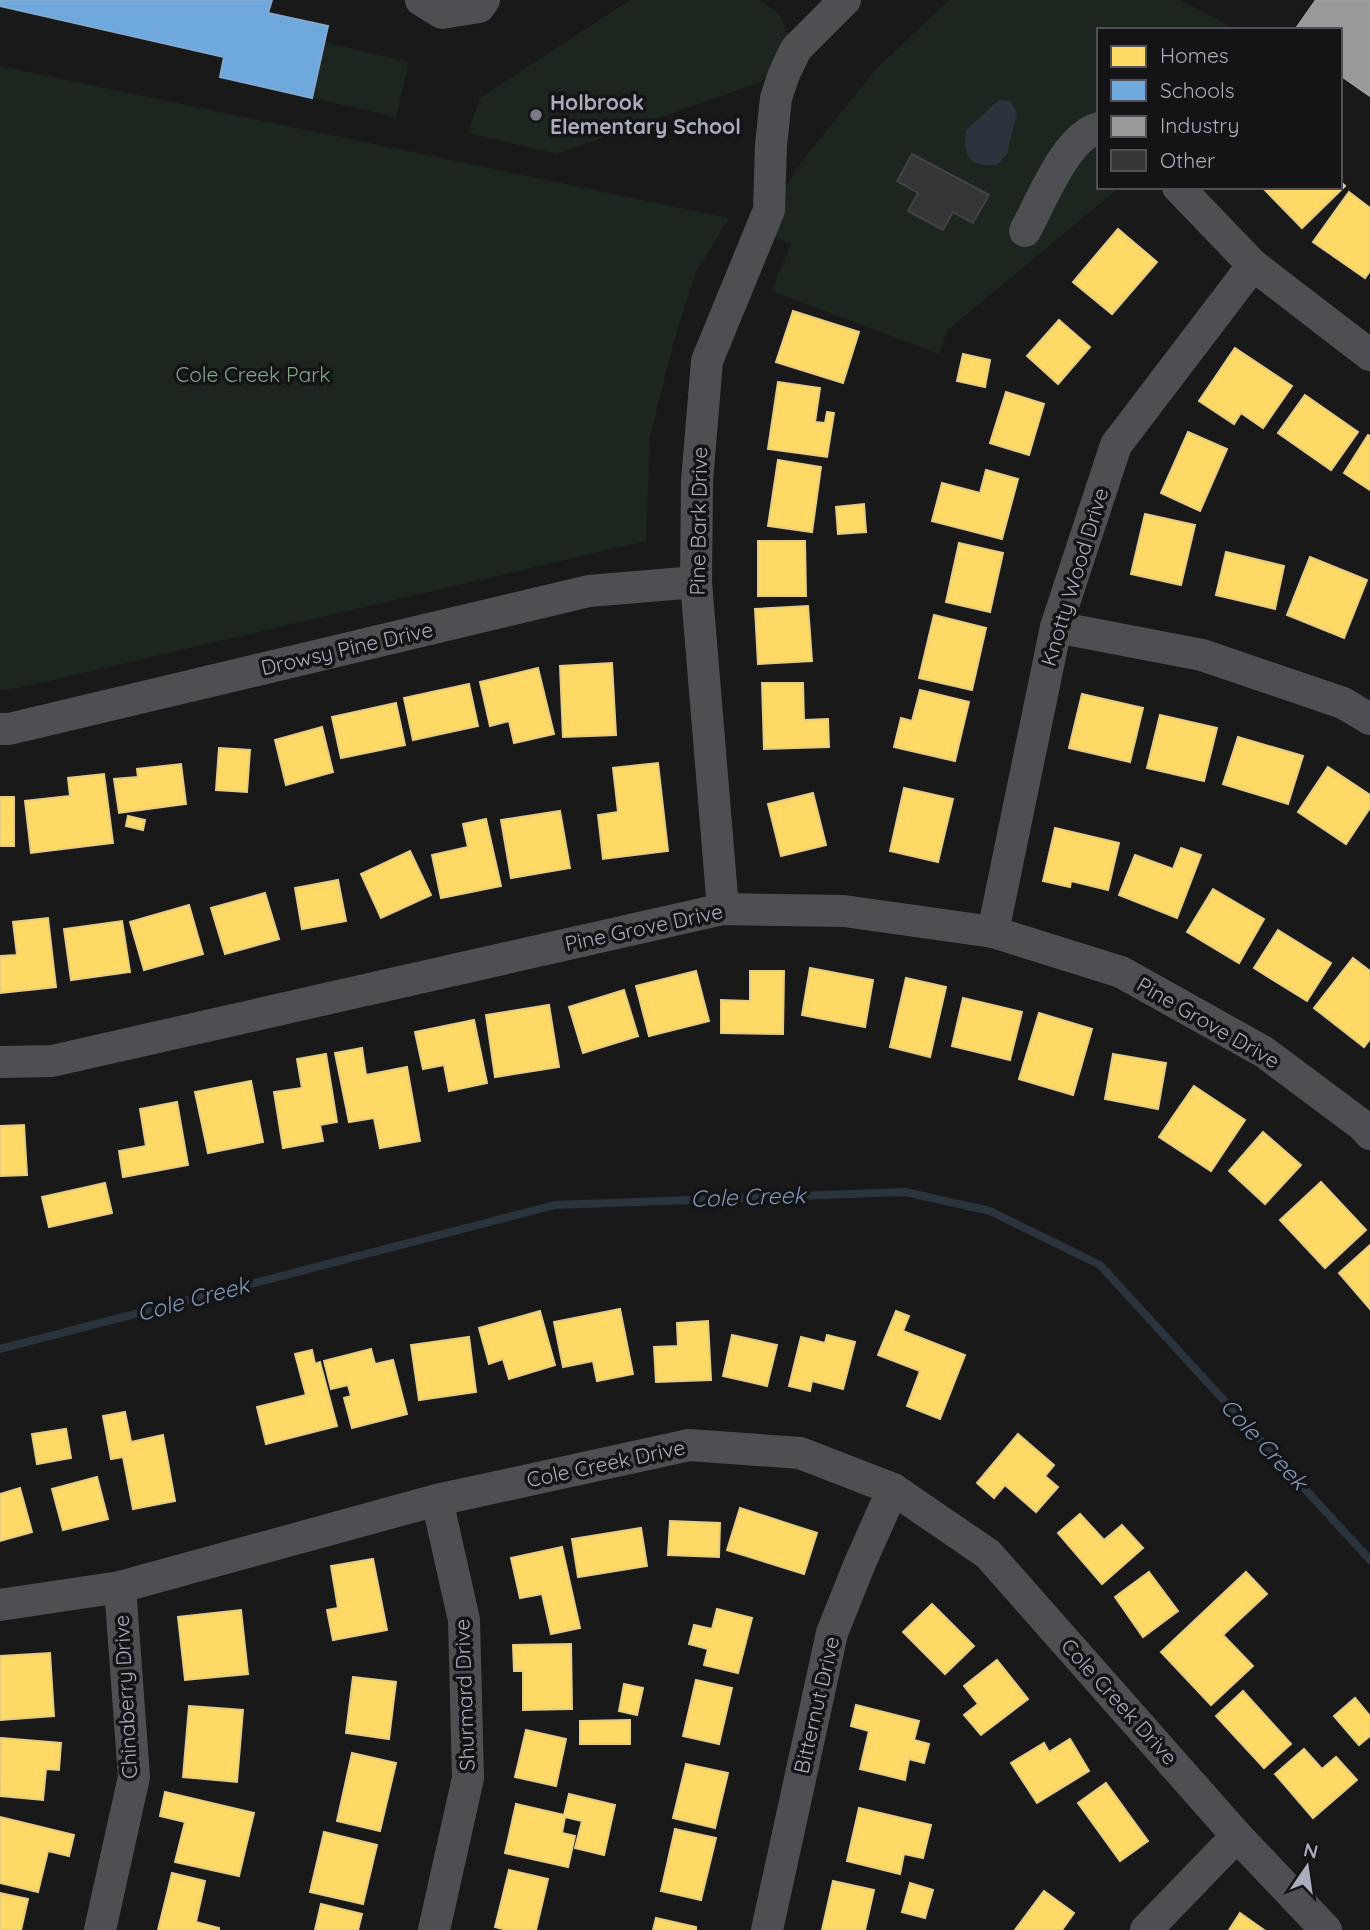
<svg xmlns="http://www.w3.org/2000/svg" width="1370" height="1930" font-family="Quicksand,sans-serif">
<style>
.green{fill:#1d251f}
.water{fill:#2b333d}
.homes{fill:#ffd966;stroke:#e6cc80;stroke-width:2}
.schools{fill:#6fa8dc;stroke:#81aad2;stroke-width:2}
.industry{fill:#999;stroke:#9e9fa4;stroke-width:2}
.lines{fill:none;stroke-linecap:round;stroke-linejoin:round}
.stream{stroke:#2b333d;stroke-width:8}
.building{fill:#363638;stroke:#424346;stroke-width:2}
.minor{stroke:#4d4f53;stroke-width:32}
.poi-dot{fill:#777a83;stroke:#141316;stroke-width:2.5}
.labels{text-anchor:middle;stroke-width:7;stroke-linejoin:round;paint-order:stroke}
.poi-label{font-size:21px;font-weight:bold;fill:#aaaebc;stroke:#141316;text-anchor:start}
.park-label{font-size:21px;fill:#7fa885;stroke:#141316}
.street-label{font-size:21px;fill:#aaaebc;stroke:#141316}
.water-label{font-size:23px;font-style:italic;fill:#7e99b9;stroke:#141316}
</style>
<rect width="100%" height="100%" fill="#19191a"/>
<g class="green">
<polygon points="630,0 760,0 780,15 797,57 758,83 557,154 468,133 480,98"/>
<polygon points="949,0 1180,0 1236,30 1099,30 1099,187 1120,187 948,330 939,354 771,291 791,244 760,231 801,162 877,68"/>
<polygon points="324,42 409,62 396,117 312,98"/>
<polygon points="0,66 729,218 696,272 674,341 650,437 646,541 19,688 0,690"/>
</g>
<path class="water" d="M999,100L1010,101L1017,112L1007,154L997,165C969,167 963,157 966,130Z"/>
<g class="homes">
<polygon points="1340,181 1345,186 1302,228 1262,187 1340,187"/>
<polygon points="1349,192 1370,208 1370,271 1365,278 1313,242"/>
<polygon points="1118,229 1157,262 1112,314 1073,282"/>
<polygon points="793,311 859,332 843,383 776,362"/>
<polygon points="1059,320 1090,347 1058,384 1027,356"/>
<polygon points="1235,348 1292,386 1263,428 1241,413 1234,424 1199,401"/>
<polygon points="963,354 990,360 985,387 957,381"/>
<polygon points="778,382 820,388 815,422 825,423 827,412 834,413 827,457 768,449"/>
<polygon points="1006,392 1044,404 1029,455 990,443"/>
<polygon points="1305,395 1358,432 1331,470 1278,433"/>
<polygon points="1188,432 1227,449 1200,511 1161,493"/>
<polygon points="1368,435 1370,436 1370,490 1344,473"/>
<polygon points="778,460 821,467 812,532 768,526"/>
<polygon points="986,470 1018,479 1002,539 932,521 942,483 980,493"/>
<polygon points="864,504 866,532 838,534 836,507"/>
<polygon points="1145,514 1195,525 1181,585 1131,574"/>
<polygon points="758,541 805,541 806,596 758,596"/>
<polygon points="959,543 1003,553 990,612 946,602"/>
<polygon points="1226,552 1284,566 1275,609 1216,595"/>
<polygon points="1310,557 1367,580 1344,638 1287,615"/>
<polygon points="808,606 812,661 758,664 755,609"/>
<polygon points="934,615 986,628 972,690 919,678"/>
<polygon points="612,663 616,735 563,737 560,666"/>
<polygon points="538,668 554,734 514,743 509,721 490,726 480,682"/>
<polygon points="762,683 803,683 804,720 828,719 829,747 764,749"/>
<polygon points="469,684 478,726 413,740 404,698"/>
<polygon points="920,690 969,702 955,761 894,747 901,718 912,721"/>
<polygon points="1082,694 1143,708 1130,762 1069,748"/>
<polygon points="396,703 405,745 341,758 332,717"/>
<polygon points="1160,715 1217,728 1204,781 1147,768"/>
<polygon points="322,727 333,772 286,785 275,740"/>
<polygon points="1238,737 1303,756 1288,804 1223,784"/>
<polygon points="219,748 250,750 247,792 216,790"/>
<polygon points="658,763 668,851 603,859 598,815 618,812 613,768"/>
<polygon points="181,764 186,804 119,813 114,779 138,777 137,769"/>
<polygon points="1328,767 1370,795 1370,808 1346,844 1298,812"/>
<polygon points="104,774 113,843 31,853 25,801 70,796 68,778"/>
<polygon points="904,788 953,799 938,862 890,851"/>
<polygon points="813,793 826,845 781,856 768,804"/>
<rect x="0" y="797" width="14" height="49"/>
<polygon points="560,811 570,868 511,878 501,820"/>
<polygon points="128,816 145,820 143,830 126,826"/>
<polygon points="486,819 501,886 441,898 432,855 468,847 463,824"/>
<polygon points="1055,828 1119,843 1108,890 1071,881 1070,887 1043,881"/>
<polygon points="1181,848 1201,855 1177,918 1119,895 1135,855 1173,869"/>
<polygon points="410,851 431,895 381,918 361,874"/>
<polygon points="338,880 346,921 302,929 295,888"/>
<polygon points="1213,889 1264,919 1239,963 1187,932"/>
<polygon points="265,893 279,939 225,954 211,908"/>
<polygon points="189,905 203,954 144,970 130,922"/>
<polygon points="48,918 56,987 0,993 0,956 17,955 13,922"/>
<polygon points="122,921 130,972 71,980 64,929"/>
<polygon points="1278,930 1331,963 1307,1001 1254,968"/>
<polygon points="1353,958 1370,971 1370,1039 1364,1047 1314,1008"/>
<polygon points="810,968 873,980 865,1027 802,1015"/>
<polygon points="696,971 709,1021 649,1036 636,986"/>
<polygon points="750,971 784,971 783,1034 721,1033 721,1000 750,1001"/>
<polygon points="906,978 946,987 930,1057 890,1047"/>
<polygon points="624,990 638,1036 583,1053 569,1007"/>
<polygon points="963,998 1022,1012 1010,1060 952,1046"/>
<polygon points="549,1005 559,1067 495,1077 486,1015"/>
<polygon points="1039,1013 1092,1029 1073,1095 1019,1079"/>
<polygon points="474,1020 487,1083 449,1091 444,1065 423,1069 415,1032"/>
<polygon points="362,1048 366,1075 407,1067 420,1141 380,1148 374,1118 349,1122 335,1053"/>
<polygon points="326,1054 337,1122 320,1125 323,1141 283,1148 274,1092 302,1088 297,1059"/>
<polygon points="1113,1054 1166,1063 1158,1109 1105,1099"/>
<polygon points="251,1081 263,1142 208,1153 195,1092"/>
<polygon points="1194,1086 1245,1120 1211,1171 1159,1137"/>
<polygon points="177,1102 188,1165 123,1177 119,1151 146,1146 140,1109"/>
<polygon points="24,1125 27,1175 0,1176 0,1126"/>
<polygon points="1263,1132 1301,1165 1265,1204 1229,1171"/>
<polygon points="1321,1182 1366,1230 1325,1268 1280,1220"/>
<polygon points="105,1183 112,1213 49,1227 42,1197"/>
<polygon points="1370,1245 1370,1309 1339,1273"/>
<polygon points="620,1309 633,1374 597,1381 593,1361 563,1367 554,1322"/>
<polygon points="540,1311 555,1365 509,1379 503,1359 489,1364 479,1328"/>
<polygon points="896,1311 909,1316 903,1331 965,1355 940,1419 907,1406 920,1371 878,1355"/>
<polygon points="708,1321 711,1380 656,1382 654,1347 678,1346 677,1323"/>
<polygon points="732,1335 777,1345 767,1386 723,1376"/>
<polygon points="827,1335 855,1342 843,1389 812,1381 810,1391 789,1386 801,1337 825,1343"/>
<polygon points="469,1337 476,1392 419,1400 411,1345"/>
<polygon points="371,1349 375,1364 393,1360 407,1414 352,1428 344,1398 351,1396 348,1385 331,1389 324,1361"/>
<polygon points="312,1350 315,1364 320,1362 337,1426 266,1444 257,1407 306,1395 295,1354"/>
<polygon points="125,1412 131,1442 163,1435 175,1501 133,1509 123,1457 111,1459 103,1416"/>
<polygon points="66,1429 71,1458 37,1464 32,1434"/>
<polygon points="1018,1434 1054,1465 1045,1476 1058,1487 1036,1512 1005,1485 994,1498 977,1483"/>
<polygon points="97,1477 108,1519 63,1530 52,1489"/>
<polygon points="20,1488 32,1532 0,1541 0,1494"/>
<polygon points="740,1508 817,1533 804,1574 727,1550"/>
<polygon points="1080,1514 1104,1540 1122,1525 1143,1548 1102,1584 1058,1533"/>
<polygon points="670,1521 720,1523 719,1557 668,1555"/>
<polygon points="641,1528 647,1566 578,1577 572,1539"/>
<polygon points="562,1547 580,1628 551,1634 542,1594 520,1598 511,1558"/>
<polygon points="373,1559 387,1630 333,1640 327,1610 338,1608 331,1566"/>
<polygon points="1149,1572 1178,1611 1143,1637 1115,1597"/>
<polygon points="1246,1572 1267,1594 1223,1635 1253,1666 1211,1705 1161,1652"/>
<polygon points="932,1604 974,1646 945,1674 903,1632"/>
<polygon points="717,1609 752,1618 738,1673 704,1665 708,1649 689,1644 694,1625 712,1629"/>
<polygon points="241,1610 248,1674 185,1680 178,1617"/>
<polygon points="571,1644 572,1709 523,1710 523,1671 514,1671 513,1645"/>
<polygon points="50,1653 54,1716 0,1720 0,1656"/>
<polygon points="997,1660 1028,1699 981,1735 964,1715 978,1704 964,1686"/>
<polygon points="353,1677 396,1682 389,1739 346,1733"/>
<polygon points="696,1680 732,1688 719,1744 683,1736"/>
<polygon points="624,1684 643,1688 637,1715 619,1711"/>
<polygon points="1243,1691 1291,1744 1264,1768 1216,1716"/>
<polygon points="1355,1698 1370,1716 1370,1736 1359,1745 1334,1716"/>
<polygon points="856,1705 919,1721 914,1740 929,1744 924,1763 909,1759 905,1780 860,1769 869,1731 851,1726"/>
<polygon points="189,1706 243,1710 237,1782 183,1777"/>
<polygon points="630,1720 630,1744 580,1744 580,1721"/>
<polygon points="526,1730 566,1739 556,1786 515,1777"/>
<polygon points="1,1738 61,1743 59,1770 46,1769 43,1800 0,1796"/>
<polygon points="1070,1739 1089,1771 1037,1803 1011,1763 1044,1743 1049,1752"/>
<polygon points="1304,1749 1322,1769 1336,1757 1357,1780 1313,1818 1275,1774"/>
<polygon points="352,1753 396,1763 380,1831 337,1821"/>
<polygon points="686,1764 728,1773 715,1828 673,1818"/>
<polygon points="1106,1783 1148,1841 1120,1861 1078,1803"/>
<polygon points="165,1792 254,1813 239,1876 175,1862 185,1822 160,1816"/>
<polygon points="569,1794 615,1805 604,1855 575,1848 582,1821 565,1817 562,1833 575,1836 568,1867 505,1853 516,1804 564,1815"/>
<polygon points="859,1808 931,1825 923,1858 904,1854 900,1874 847,1861"/>
<polygon points="0,1817 74,1835 69,1856 48,1851 38,1892 0,1883"/>
<polygon points="675,1829 716,1838 701,1900 661,1891"/>
<polygon points="324,1832 377,1845 363,1904 310,1892"/>
<polygon points="509,1870 548,1879 536,1930 507,1930 495,1927"/>
<polygon points="172,1873 205,1881 196,1922 219,1928 219,1930 158,1930"/>
<polygon points="833,1881 874,1890 865,1930 822,1930"/>
<polygon points="910,1883 933,1890 925,1918 902,1912"/>
<polygon points="1044,1891 1074,1913 1062,1930 1015,1930"/>
<polygon points="0,1893 28,1899 21,1930 0,1930"/>
<polygon points="321,1904 362,1914 358,1930 315,1930"/>
<polygon points="1240,1913 1264,1930 1229,1930"/>
<polygon points="656,1918 696,1927 696,1930 653,1930"/>
</g>
<polygon class="schools" points="0,0 272,0 268,13 328,26 312,98 220,77 224,57 0,6"/>
<polygon class="industry" points="1316,0 1370,0 1370,96 1340,75 1340,30 1295,30"/>
<g class="lines">
<polyline class="stream" points="0,1349 555,1205 905,1192 990,1211 1100,1265 1370,1560"/>
</g>
<polygon class="building" points="912,154 989,195 973,223 953,212 943,230 908,211 918,193 897,181"/>
<g class="lines">
<g class="minor">
<polyline points="421,0 442,13 479,7 484,0"/>
<polyline points="1178,187 1253,265 1370,355"/>
<path d="M1025,231C1041,202 1066,136 1099,128"/>
<polyline points="1056,627 1202,655 1343,703 1370,719"/>
<polyline points="0,729 9,729 589,591 696,582"/>
<polyline points="723,909 696,582 697,481 707,361 769,210 771,145 776,98 784,74 796,49 845,0"/>
<polyline points="993,932 1056,627 1116,445 1253,265"/>
<polyline points="0,1062 52,1061 723,909 844,911 993,932 1121,972 1264,1052 1363,1126 1370,1134"/>
<polyline points="0,1605 120,1587 437,1500 689,1445 800,1453 893,1489 988,1554 1237,1836 1326,1930"/>
<polyline points="100,1930 134,1777 120,1587"/>
<polyline points="434,1930 468,1778 464,1620 437,1500"/>
<polyline points="767,1930 832,1633 860,1563 893,1489"/>
<polyline points="1146,1930 1237,1836"/>
</g>
</g>
<circle class="poi-dot" cx="536" cy="115" r="7"/>
<g class="labels">
<g class="poi-label">
<text x="550" y="110">Holbrook<tspan x="550" dy="24">Elementary School</tspan></text>
</g>
<g class="park-label">
<text x="253" y="382">Cole Creek Park</text>
</g>
<g class="street-label">
<text transform="translate(699 521) rotate(-89)" y="7">Pine Bark Drive</text>
<text transform="translate(1075 577) rotate(-73)" y="7">Knotty Wood Drive</text>
<text transform="translate(347 649) rotate(-13)" y="7">Drowsy Pine Drive</text>
<text transform="translate(644 928) rotate(-12)" y="7">Pine Grove Drive</text>
<text transform="translate(1208 1023) rotate(30)" y="7">Pine Grove Drive</text>
<text transform="translate(606 1464) rotate(-12)" y="7">Cole Creek Drive</text>
<text transform="translate(465 1695) rotate(-92)" y="7">Shurmard Drive</text>
<text transform="translate(126 1697) rotate(-93)" y="7">Chinaberry Drive</text>
<text transform="translate(1119 1702) rotate(48)" y="7">Cole Creek Drive</text>
<text transform="translate(817 1705) rotate(-77)" y="7">Bitternut Drive</text>
</g>
<g class="water-label">
<text transform="translate(748 1197) rotate(-2)" y="8">Cole Creek</text>
<text transform="translate(193 1299) rotate(-15)" y="8">Cole Creek</text>
<text transform="translate(1264 1444) rotate(47)" y="8">Cole Creek</text>
</g>
</g>
<rect x="1097" y="28" width="245" height="161" fill="#141316" stroke="#505158" stroke-width="2"/>
<rect x="1111" y="46" width="35" height="21" fill="#ffd966" stroke="#505158" stroke-width="2"/>
<text x="1160" y="63" font-size="21" fill="#aaaebc">Homes</text>
<rect x="1111" y="80" width="35" height="21" fill="#6fa8dc" stroke="#505158" stroke-width="2"/>
<text x="1160" y="98" font-size="21" fill="#aaaebc">Schools</text>
<rect x="1111" y="116" width="35" height="21" fill="#999999" stroke="#505158" stroke-width="2"/>
<text x="1160" y="133" font-size="21" fill="#aaaebc">Industry</text>
<rect x="1111" y="150" width="35" height="21" fill="#363638" stroke="#505158" stroke-width="2"/>
<text x="1160" y="168" font-size="21" fill="#aaaebc">Other</text>
<g transform="translate(1307 1867) rotate(13)" stroke="#141316" stroke-width="5" paint-order="stroke">
<path d="M0-5L12 26L0 18L-12 26Z" fill="#aaaebc"/>
<text y="-10" font-size="19" font-weight="bold" text-anchor="middle" fill="#aaaebc">N</text>
</g>
</svg>
